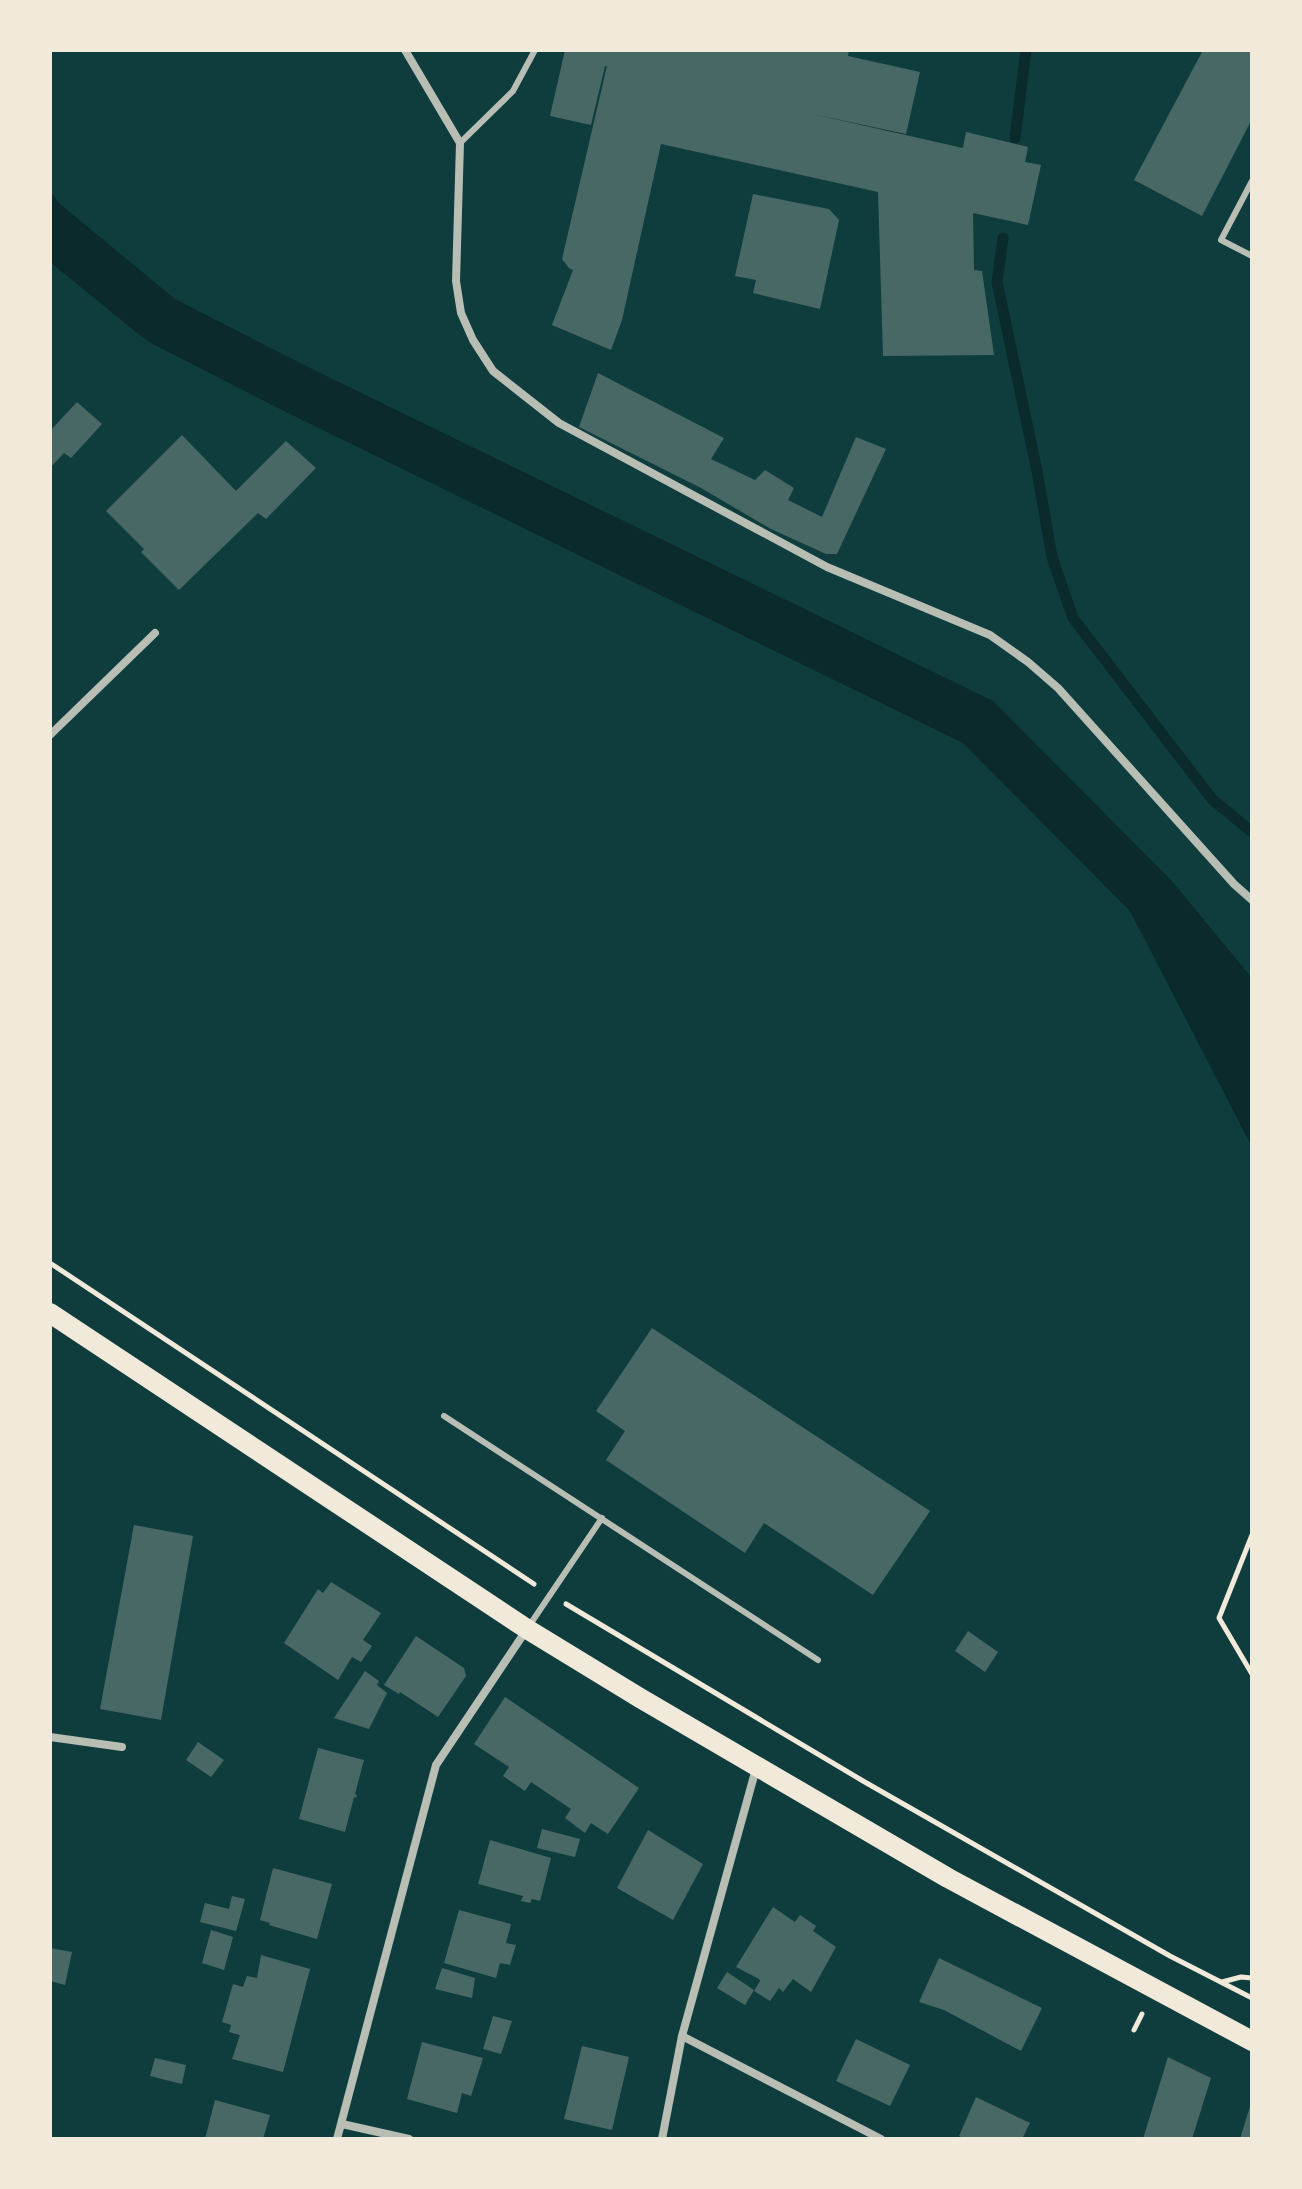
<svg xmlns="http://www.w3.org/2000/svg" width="1302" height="2189" font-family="Roboto,sans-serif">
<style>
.water{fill:#0a2a2b}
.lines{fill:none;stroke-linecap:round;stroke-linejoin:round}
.stream{stroke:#0a2a2b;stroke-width:11}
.building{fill:#486865}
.path{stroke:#f1e9da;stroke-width:5}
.service{stroke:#b8beb3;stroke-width:6}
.minor{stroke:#b8beb3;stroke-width:8}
.primary{stroke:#f1e9da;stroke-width:20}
</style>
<rect width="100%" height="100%" fill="#0f3d3e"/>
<polygon class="water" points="50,191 60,204 175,299 306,366 993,701 1171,880 1252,978 1252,1147 1130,911 963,743 284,411 147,341 50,262"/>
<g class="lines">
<g class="stream">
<polyline points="1015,138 1026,50"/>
<polyline points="1003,238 997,282 1037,471 1052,557 1073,618 1212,799 1252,832"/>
</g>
</g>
<g class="building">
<polygon points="565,50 849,50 848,56 920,72 906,134 808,113 963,148 966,132 1028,147 1025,162 1041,165 1028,225 973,213 974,270 982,271 994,355 883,356 878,192 661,144 622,320 611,350 552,325 573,270 569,268 562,259 607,66 605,66 591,125 550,116"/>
<polygon points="1203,50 1252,50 1252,119 1202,216 1134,180"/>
<polygon points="753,194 829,209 839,220 820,309 753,293 756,280 735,276"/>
<polygon points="598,373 724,438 711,459 755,480 765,470 794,488 788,500 822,517 856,437 886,449 837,554 826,554 771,529 701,488 579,427"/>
<polygon points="77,402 102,424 71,458 64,453 50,468 50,431"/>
<polygon points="182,435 236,491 286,441 316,468 266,519 258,513 179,590 141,552 144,549 106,511"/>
<polygon points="652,1328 930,1511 873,1595 764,1523 745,1553 606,1460 625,1431 596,1411"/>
<polygon points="134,1525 193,1536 161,1720 100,1709"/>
<polygon points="331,1582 381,1613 363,1640 372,1646 361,1662 352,1657 338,1680 284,1643 318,1589 323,1593"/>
<polygon points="968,1631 998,1652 985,1672 955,1651"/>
<polygon points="416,1636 464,1668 466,1676 438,1717 400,1692 399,1694 384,1685"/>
<polygon points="365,1671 379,1681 377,1685 387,1693 369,1729 334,1718"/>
<polygon points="505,1697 639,1788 608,1834 591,1823 585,1833 565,1818 571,1809 531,1782 525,1791 503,1776 509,1767 474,1744"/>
<polygon points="198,1742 224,1760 211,1777 186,1760"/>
<polygon points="318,1748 364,1760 355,1794 357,1795 356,1798 354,1797 345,1832 299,1819"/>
<polygon points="542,1829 580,1839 575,1857 537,1848"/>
<polygon points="648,1830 703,1864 673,1920 617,1888"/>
<polygon points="490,1840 551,1858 540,1901 532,1899 530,1903 521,1901 523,1896 478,1884"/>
<polygon points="273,1868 332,1884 317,1939 269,1925 270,1923 260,1920"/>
<polygon points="232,1896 245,1899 236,1931 200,1922 205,1903 229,1909"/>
<polygon points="773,1907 795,1922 800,1915 816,1926 813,1931 836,1947 811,1992 793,1979 783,1992 779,1988 770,2001 754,1991 760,1981 759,1979 736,1967"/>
<polygon points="459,1910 511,1924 506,1943 516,1945 510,1965 500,1963 496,1978 444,1963"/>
<polygon points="211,1930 233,1937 224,1970 202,1963"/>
<polygon points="50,1948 72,1952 65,1985 50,1981"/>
<polygon points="261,1955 310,1969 283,2072 232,2059 240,2035 229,2032 231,2025 222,2022 233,1984 243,1987 247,1976 257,1978"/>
<polygon points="939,1958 1042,2008 1021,2051 944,2010 919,2002"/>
<polygon points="442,1968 475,1978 472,1998 435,1989"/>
<polygon points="727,1972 754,1990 745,2005 717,1988"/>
<polygon points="493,2016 512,2021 501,2054 483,2049"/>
<polygon points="856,2039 910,2065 890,2106 836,2081"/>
<polygon points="422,2042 483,2058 471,2096 462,2093 457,2113 407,2099"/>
<polygon points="582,2046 629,2057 612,2130 564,2119"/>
<polygon points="1168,2057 1211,2078 1192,2139 1143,2139"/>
<polygon points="155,2058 186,2065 182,2084 150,2076"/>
<polygon points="976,2097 1030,2123 1022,2139 965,2139 959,2136"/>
<polygon points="215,2100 270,2115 263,2139 205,2139"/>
<polygon points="1251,2103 1252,2139 1240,2139"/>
</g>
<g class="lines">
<g class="path">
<polyline points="50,1263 534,1584"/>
<polyline points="1252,1535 1219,1618 1252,1674"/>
<polyline points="566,1604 863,1781 1170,1956 1252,1998"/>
<polyline points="1222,1982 1241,1977 1252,1978"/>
<polyline points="1134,2030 1142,2014"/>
</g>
<g class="service">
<polyline points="460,143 513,91 535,50"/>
<polyline points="1252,181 1221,240 1252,256"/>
<polyline points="444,1416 818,1660"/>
<polyline points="529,1626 602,1518"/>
</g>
<g class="minor">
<polyline points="405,50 460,143 456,281 461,313 473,340 493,371 559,423 827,567 990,635 1028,662 1058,688 1234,884 1252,900"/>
<polyline points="50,735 155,633"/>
<polyline points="50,1737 122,1747"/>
<polyline points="682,2036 881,2139"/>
<polyline points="342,2124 409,2139"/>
<polyline points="337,2139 436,1765 527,1629"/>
<polyline points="662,2139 682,2036 757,1765"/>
</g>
<polyline class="primary" points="50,1313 527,1629 640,1698 948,1878 1252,2041"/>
</g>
<rect width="1302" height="2189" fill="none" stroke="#f1e9da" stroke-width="104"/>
</svg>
